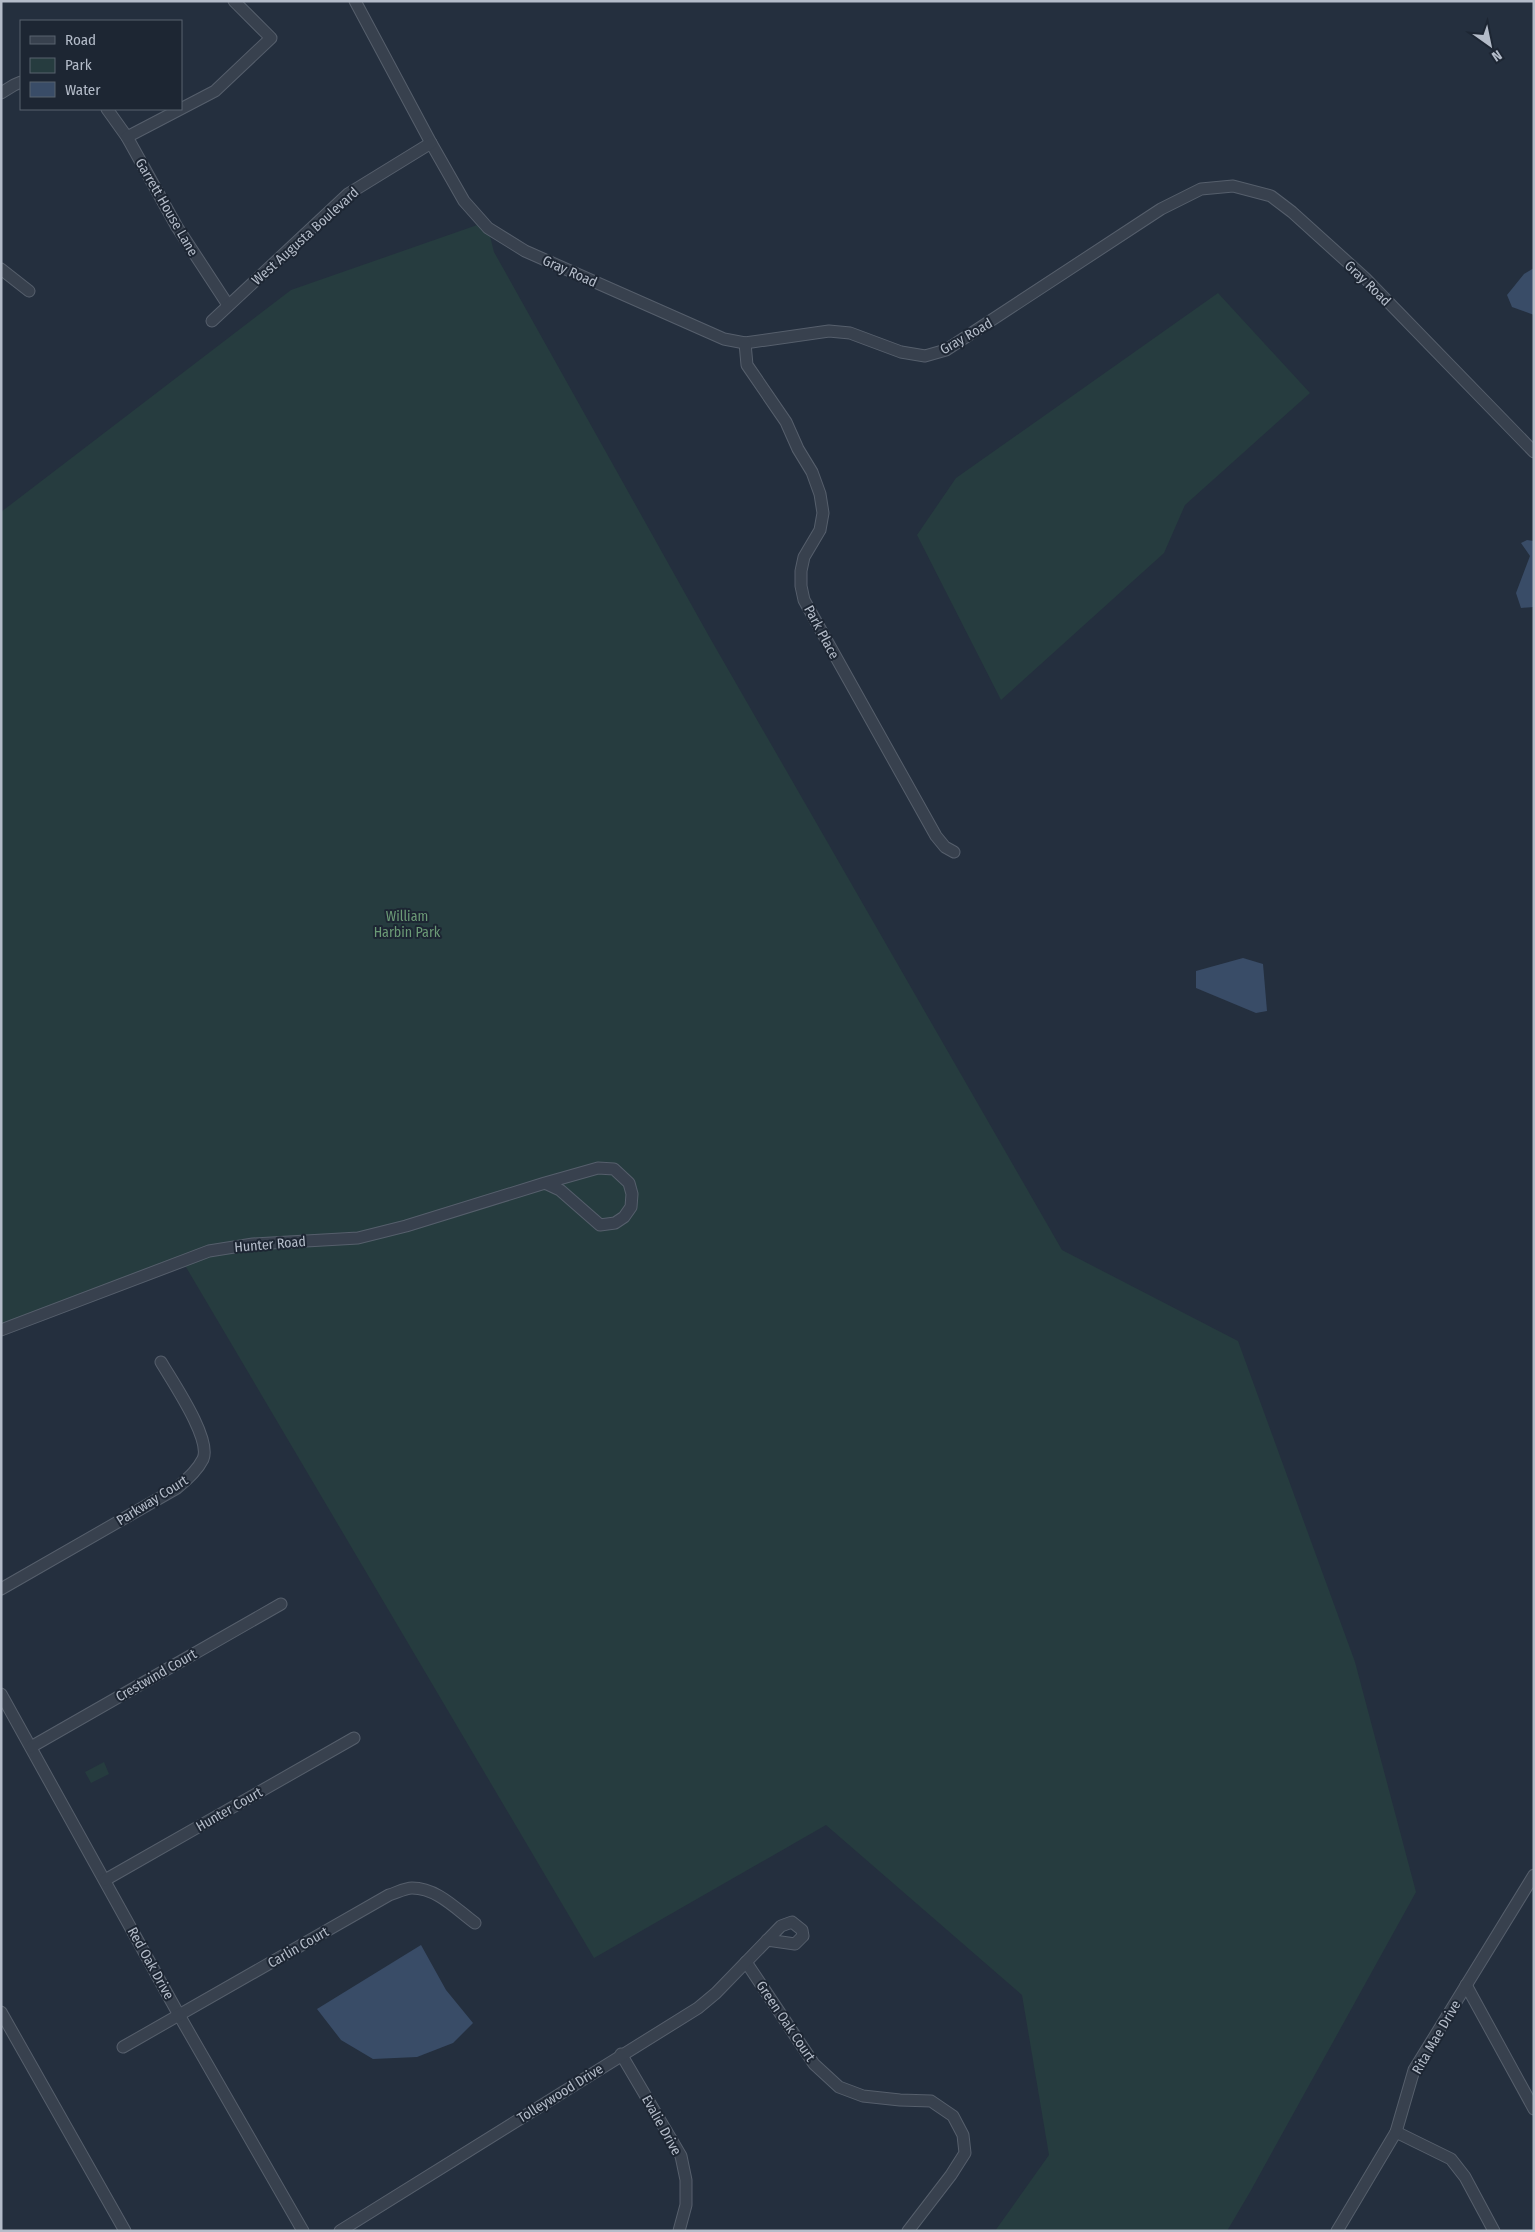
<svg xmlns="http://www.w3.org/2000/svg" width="1535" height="2232" font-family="'Fira Sans Condensed',sans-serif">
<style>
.green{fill:#263c3f}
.water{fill:#394c67}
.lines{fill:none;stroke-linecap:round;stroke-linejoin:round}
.minor-casing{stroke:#565f6c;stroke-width:13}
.minor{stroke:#38414e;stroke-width:11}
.labels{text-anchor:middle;stroke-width:4;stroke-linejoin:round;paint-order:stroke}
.street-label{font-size:14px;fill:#b4bcc9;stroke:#1d2633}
.park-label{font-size:14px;fill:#6b9a76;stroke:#1d2633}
</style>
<rect width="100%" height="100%" fill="#242f3e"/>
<g class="green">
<polygon points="483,223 488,228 494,252 710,638 1062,1250 1238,1341 1355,1662 1416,1892 1250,2192 1227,2231 995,2231 1049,2155 1022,1995 826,1825 594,1958 183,1262 1,1330 1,512 291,290"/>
<polygon points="1218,293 1310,393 1185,505 1164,553 1001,700 917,535 956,478"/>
<polygon points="104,1762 109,1774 91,1783 85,1772"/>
</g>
<g class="water">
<polygon points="1534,268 1534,315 1512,307 1507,295 1524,274"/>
<polygon points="1527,540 1534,541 1534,607 1521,608 1516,593 1530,556 1521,543"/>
<polygon points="1243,958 1263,964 1267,1011 1256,1013 1196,988 1196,971"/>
<polygon points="421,1945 446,1990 473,2023 453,2043 417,2057 373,2059 341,2040 317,2009"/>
</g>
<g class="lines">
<defs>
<g id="minor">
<polyline points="355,1 431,143 464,201 488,228 525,251 724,339 745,343 829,331 850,333 901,352 925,356 946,350 1161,209 1201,189 1233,186 1271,196 1292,212 1365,278 1534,452"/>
<polyline points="1,93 14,85 21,82"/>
<polyline points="107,109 127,137 177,227 228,305"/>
<polyline points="127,137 215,91 271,38 234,1"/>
<polyline points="1,269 29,291"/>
<polyline points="212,321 348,194 431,143"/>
<polyline points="745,343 747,365 786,422 798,449 812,472 820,494 823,513 820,530 804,557 801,571 801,586 804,600 936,836 945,847 954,852"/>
<polyline points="1,1330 209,1251 253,1244 358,1238 406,1226 545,1183 598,1168 614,1169 629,1183 632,1194 631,1207 624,1217 615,1223 600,1225 560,1190 545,1183"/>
<path d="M1,1589L177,1488C187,1479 197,1471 203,1459C212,1439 172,1381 161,1362"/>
<polyline points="1,1694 179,2015 303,2231"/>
<polyline points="31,1747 281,1604"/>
<polyline points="105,1880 354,1738"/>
<polyline points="746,1962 814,2064 839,2087 863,2096 900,2100 931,2101 953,2116 963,2135 965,2153 951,2175 908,2231"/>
<polyline points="1466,1985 1534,2109"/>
<polyline points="1,2012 125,2231"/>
<path d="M123,2047L389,1895C396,1893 405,1888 412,1888C437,1888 456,1909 475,1923"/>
<polyline points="621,2054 681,2156 686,2180 686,2205 679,2231"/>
<polyline points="1396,2132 1451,2159 1465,2177 1494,2231"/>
<polyline points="340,2231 698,2008 716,1993 781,1926 792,1922 802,1930 803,1936 795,1944 767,1940"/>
<polyline points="1337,2231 1396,2132 1414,2070 1534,1875"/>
</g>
</defs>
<use href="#minor" class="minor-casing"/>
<use href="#minor" class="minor"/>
</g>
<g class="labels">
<g class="street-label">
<text transform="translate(167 207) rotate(60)" y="5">Garrett House Lane</text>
<text transform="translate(305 236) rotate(-42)" y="5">West Augusta Boulevard</text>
<text transform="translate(570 271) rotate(24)" y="5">Gray Road</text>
<text transform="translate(1368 283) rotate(44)" y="5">Gray Road</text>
<text transform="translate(966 336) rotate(-30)" y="5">Gray Road</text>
<text transform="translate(822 632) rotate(62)" y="5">Park Place</text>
<text transform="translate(270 1244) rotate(-5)" y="5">Hunter Road</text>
<text transform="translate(152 1500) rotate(-32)" y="5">Parkway Court</text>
<text transform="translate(156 1675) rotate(-30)" y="5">Crestwind Court</text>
<text transform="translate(229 1809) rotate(-30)" y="5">Hunter Court</text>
<text transform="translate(298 1947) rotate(-30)" y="5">Carlin Court</text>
<text transform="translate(151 1963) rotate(61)" y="5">Red Oak Drive</text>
<text transform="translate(786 2021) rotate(56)" y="5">Green Oak Court</text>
<text transform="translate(1436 2037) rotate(-60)" y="5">Rita Mae Drive</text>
<text transform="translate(560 2093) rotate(-32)" y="5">Tolleywood Drive</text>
<text transform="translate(662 2125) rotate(61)" y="5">Evalie Drive</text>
</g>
<g class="park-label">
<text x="407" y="921">William<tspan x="407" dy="16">Harbin Park</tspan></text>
</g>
</g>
<rect width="1535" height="2232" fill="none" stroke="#b4bcc9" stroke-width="5"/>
<rect x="20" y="20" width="162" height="90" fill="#1d2633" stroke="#59626f"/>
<rect x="30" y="36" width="25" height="8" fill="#38414e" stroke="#59626f"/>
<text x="65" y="45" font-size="15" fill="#b4bcc9">Road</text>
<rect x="30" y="58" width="25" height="15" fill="#263c3f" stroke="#59626f"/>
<text x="65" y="70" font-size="15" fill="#b4bcc9">Park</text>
<rect x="30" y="82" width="25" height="15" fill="#394c67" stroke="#59626f"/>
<text x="65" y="95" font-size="15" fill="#b4bcc9">Water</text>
<g transform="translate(1490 45) rotate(147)" stroke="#1d2633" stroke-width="4" paint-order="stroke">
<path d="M0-4L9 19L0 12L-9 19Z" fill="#b4bcc9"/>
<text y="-8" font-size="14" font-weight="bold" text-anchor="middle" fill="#b4bcc9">N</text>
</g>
</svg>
